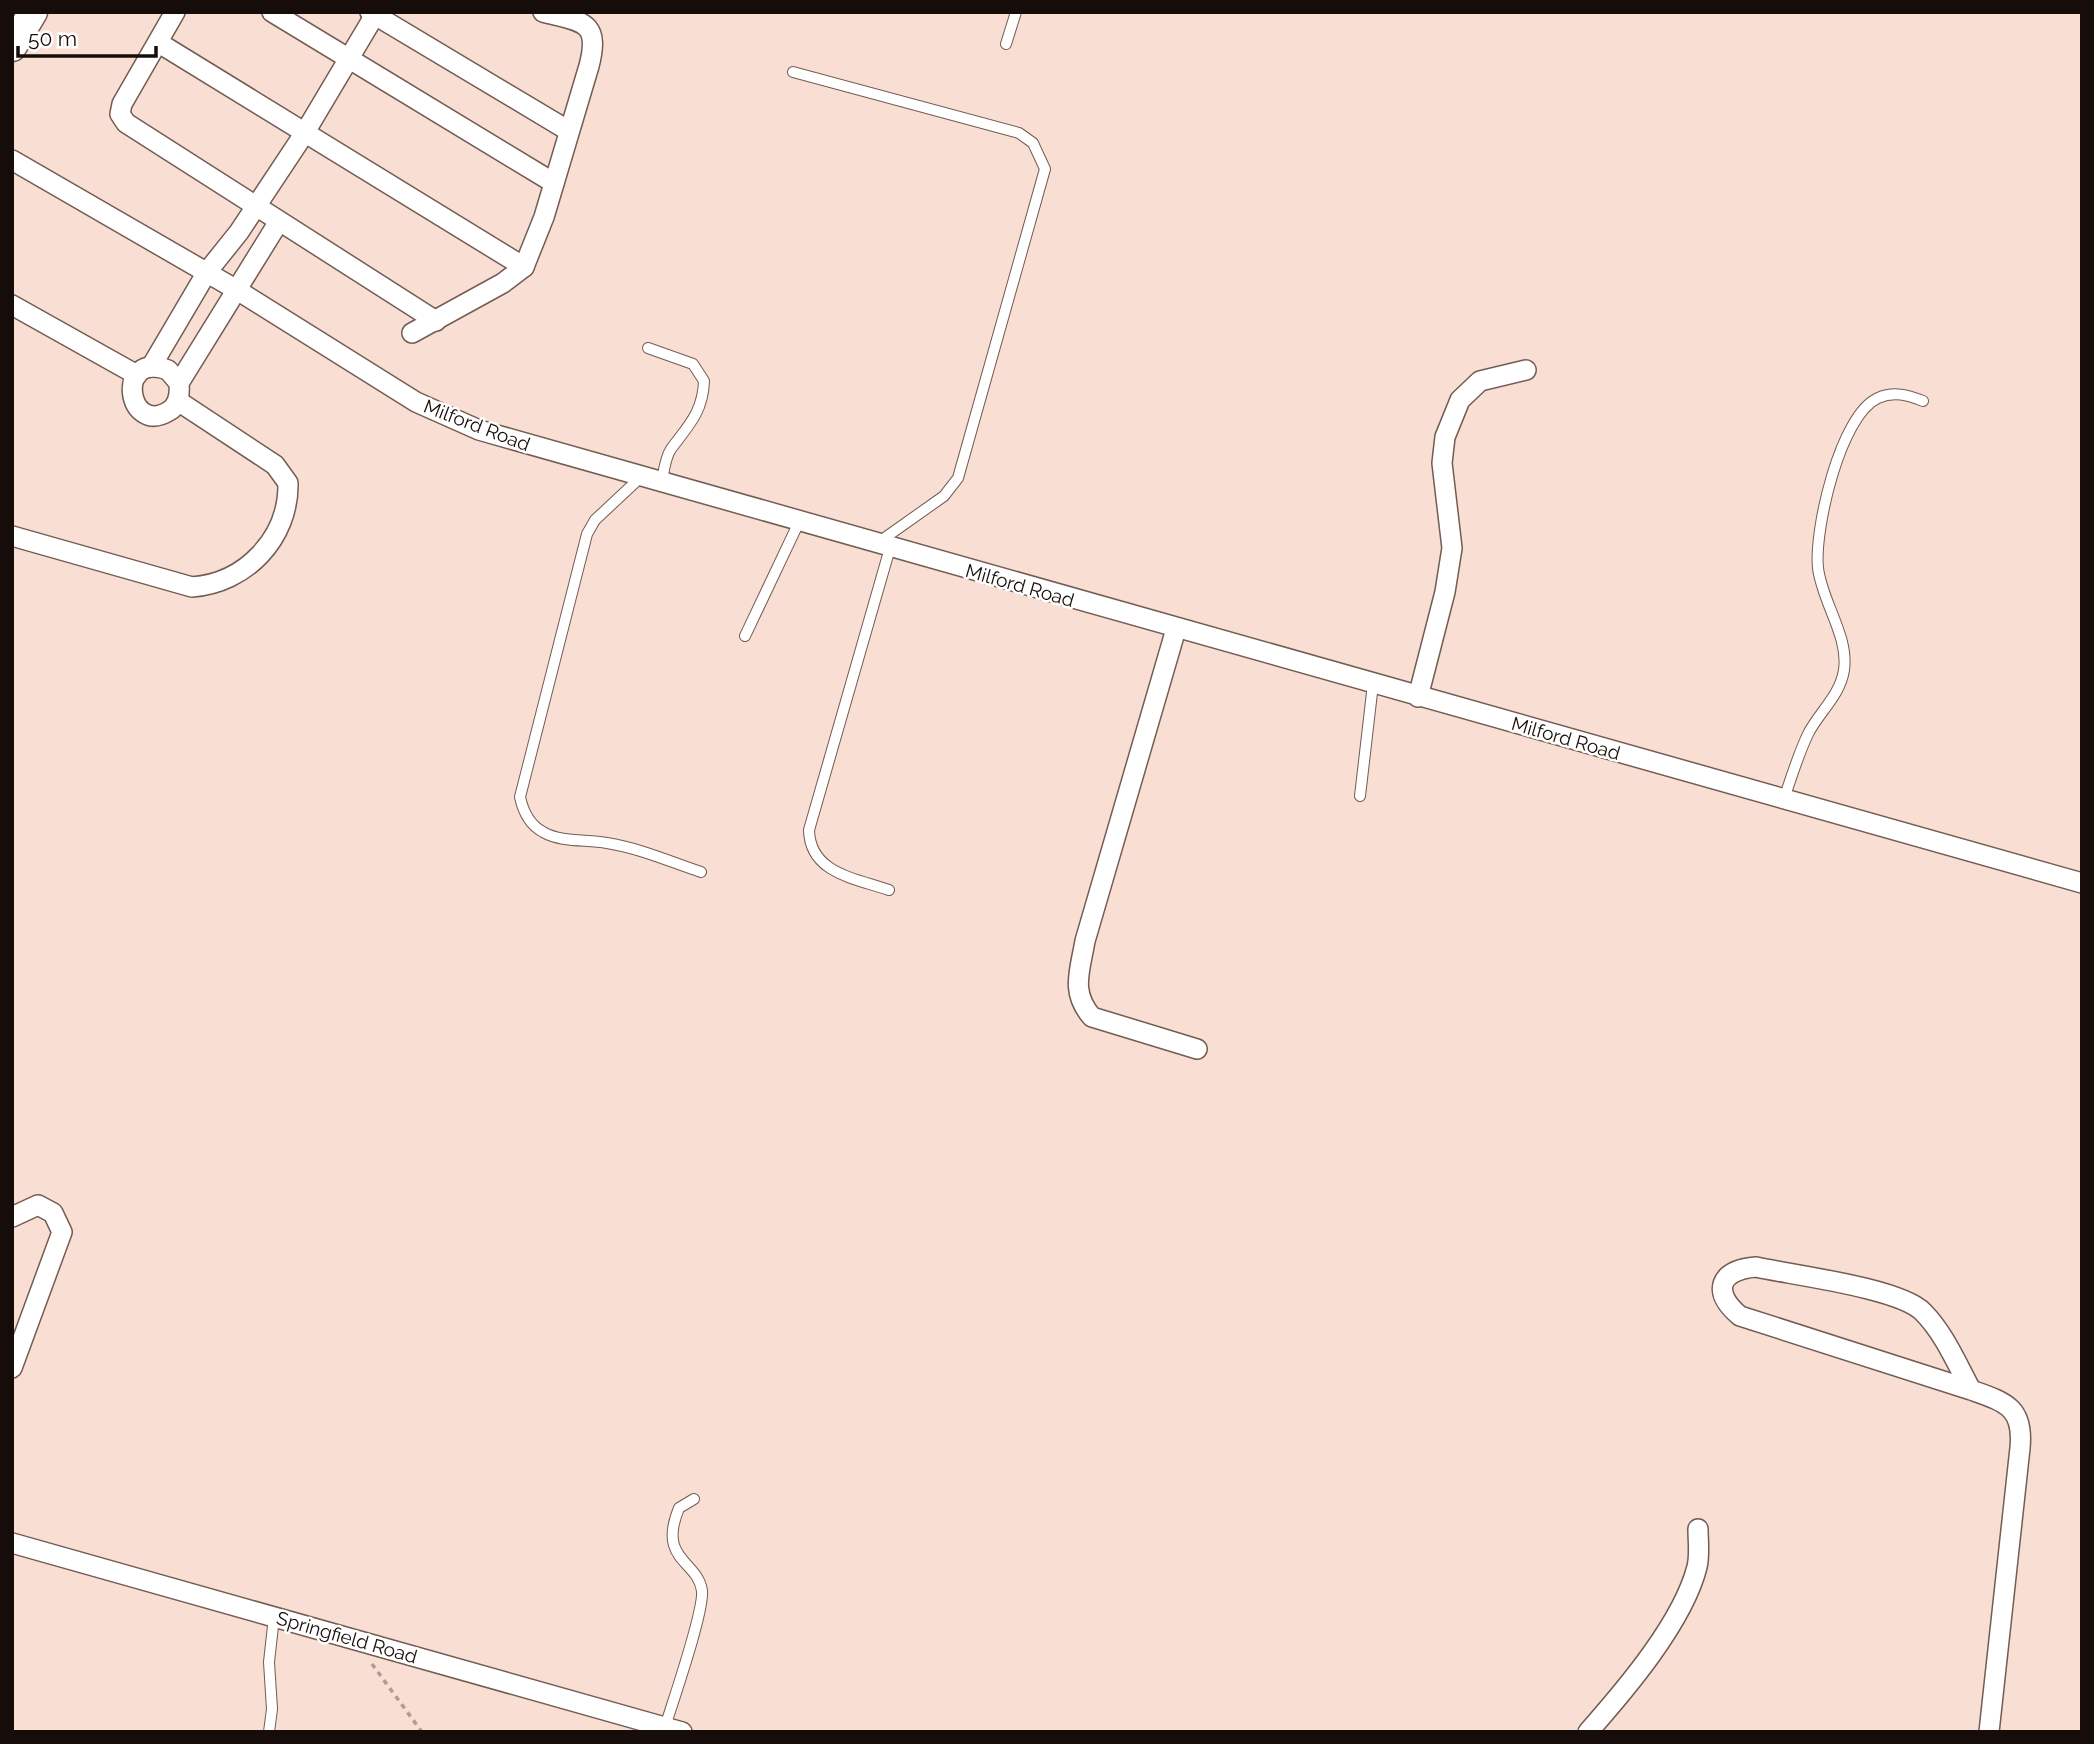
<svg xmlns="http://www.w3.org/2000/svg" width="2094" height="1744" font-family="Raleway,sans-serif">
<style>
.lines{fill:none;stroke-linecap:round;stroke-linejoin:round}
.lane-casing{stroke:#735c52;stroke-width:12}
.street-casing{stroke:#735c52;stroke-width:22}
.secondary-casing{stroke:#735c52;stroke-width:31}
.path{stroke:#b19c93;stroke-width:3.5;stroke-dasharray:5 5;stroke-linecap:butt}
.lane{stroke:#fff;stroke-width:10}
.street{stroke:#fff;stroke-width:19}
.secondary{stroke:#fff;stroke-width:28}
.labels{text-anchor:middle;stroke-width:5;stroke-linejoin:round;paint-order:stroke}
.street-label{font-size:19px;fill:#160d0a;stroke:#fff}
</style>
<rect width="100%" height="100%" fill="#f9ded3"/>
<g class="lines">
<defs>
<g id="lane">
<polyline points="1006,44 1016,12"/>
<polyline points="793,72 1019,133 1033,143 1045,169 958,478 944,496 879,542"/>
<path d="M648,348L693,364L704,381C703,412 688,426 671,449C665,458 664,470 662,481"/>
<path d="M642,476L595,520L587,534L520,797C523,811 530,825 543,832C562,843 587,839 607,843C639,848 671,862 701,872"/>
<polyline points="745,636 799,522"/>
<polyline points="1360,796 1373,684"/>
<path d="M1784,799C1791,778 1798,755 1808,734C1819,712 1840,696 1844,670C1849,636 1822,602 1818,568C1814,530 1840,415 1878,398C1894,391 1908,395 1923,401"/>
<path d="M889,890C854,878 810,873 809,830L890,548"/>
<path d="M665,1727C673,1701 704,1612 702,1591C698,1560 657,1561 679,1508L694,1499"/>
<polyline points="269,1732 272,1709 269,1662 274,1617"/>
</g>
<g id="street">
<polyline points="175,12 122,104 120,114 126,123 436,321"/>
<polyline points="272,12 554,183"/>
<polyline points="370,12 569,131"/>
<polyline points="159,43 524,267"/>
<polyline points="12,160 237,290 416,402 479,430 2082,883"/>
<polyline points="12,305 137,375"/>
<path d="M412,333L503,283L524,267L544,217L589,66C601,20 581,22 543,12"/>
<polyline points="151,367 207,272 239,232 304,134 376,13"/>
<path d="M179,383L168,370C114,350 127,437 169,411C179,405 180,394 179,383L278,223"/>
<path d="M12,536L192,587C246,583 289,538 288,483L275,465L178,401"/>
<path d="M1176,629L1085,941C1080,971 1070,992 1092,1017L1197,1049"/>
<polyline points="1418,697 1445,592 1452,548 1442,463 1445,437 1460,400 1480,381 1526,370"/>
<polyline points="12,1217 38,1205 53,1213 62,1232 12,1368"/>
<path d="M1971,1390C1957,1364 1944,1333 1923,1312C1900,1288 1792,1275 1756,1267C1719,1270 1711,1292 1740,1316L1971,1390C2005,1402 2024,1407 2020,1448L1989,1732"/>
<polyline points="12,1543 682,1732"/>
<path d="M1588,1732C1626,1689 1683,1622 1697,1567C1700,1555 1698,1541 1698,1529"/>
</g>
<polyline id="secondary" points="12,47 33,12"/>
</defs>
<use href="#lane" class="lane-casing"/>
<use href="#street" class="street-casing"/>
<use href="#secondary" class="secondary-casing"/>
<polyline class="path" points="372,1664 422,1732"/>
<use href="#lane" class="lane"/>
<use href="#street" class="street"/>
<use href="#secondary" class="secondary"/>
</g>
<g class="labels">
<g class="street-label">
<text transform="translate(477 425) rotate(21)" y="7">Milford Road</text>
<text transform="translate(1020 585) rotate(16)" y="7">Milford Road</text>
<text transform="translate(1566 738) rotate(16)" y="7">Milford Road</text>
<text transform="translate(347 1637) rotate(16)" y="7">Springfield Road</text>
</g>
</g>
<rect width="2094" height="1744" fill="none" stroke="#160d0a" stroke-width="28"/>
<path d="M18 46v10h138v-10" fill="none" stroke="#160d0a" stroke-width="3.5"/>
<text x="28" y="46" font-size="21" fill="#160d0a" stroke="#ffffff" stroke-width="5" paint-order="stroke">50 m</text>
</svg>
